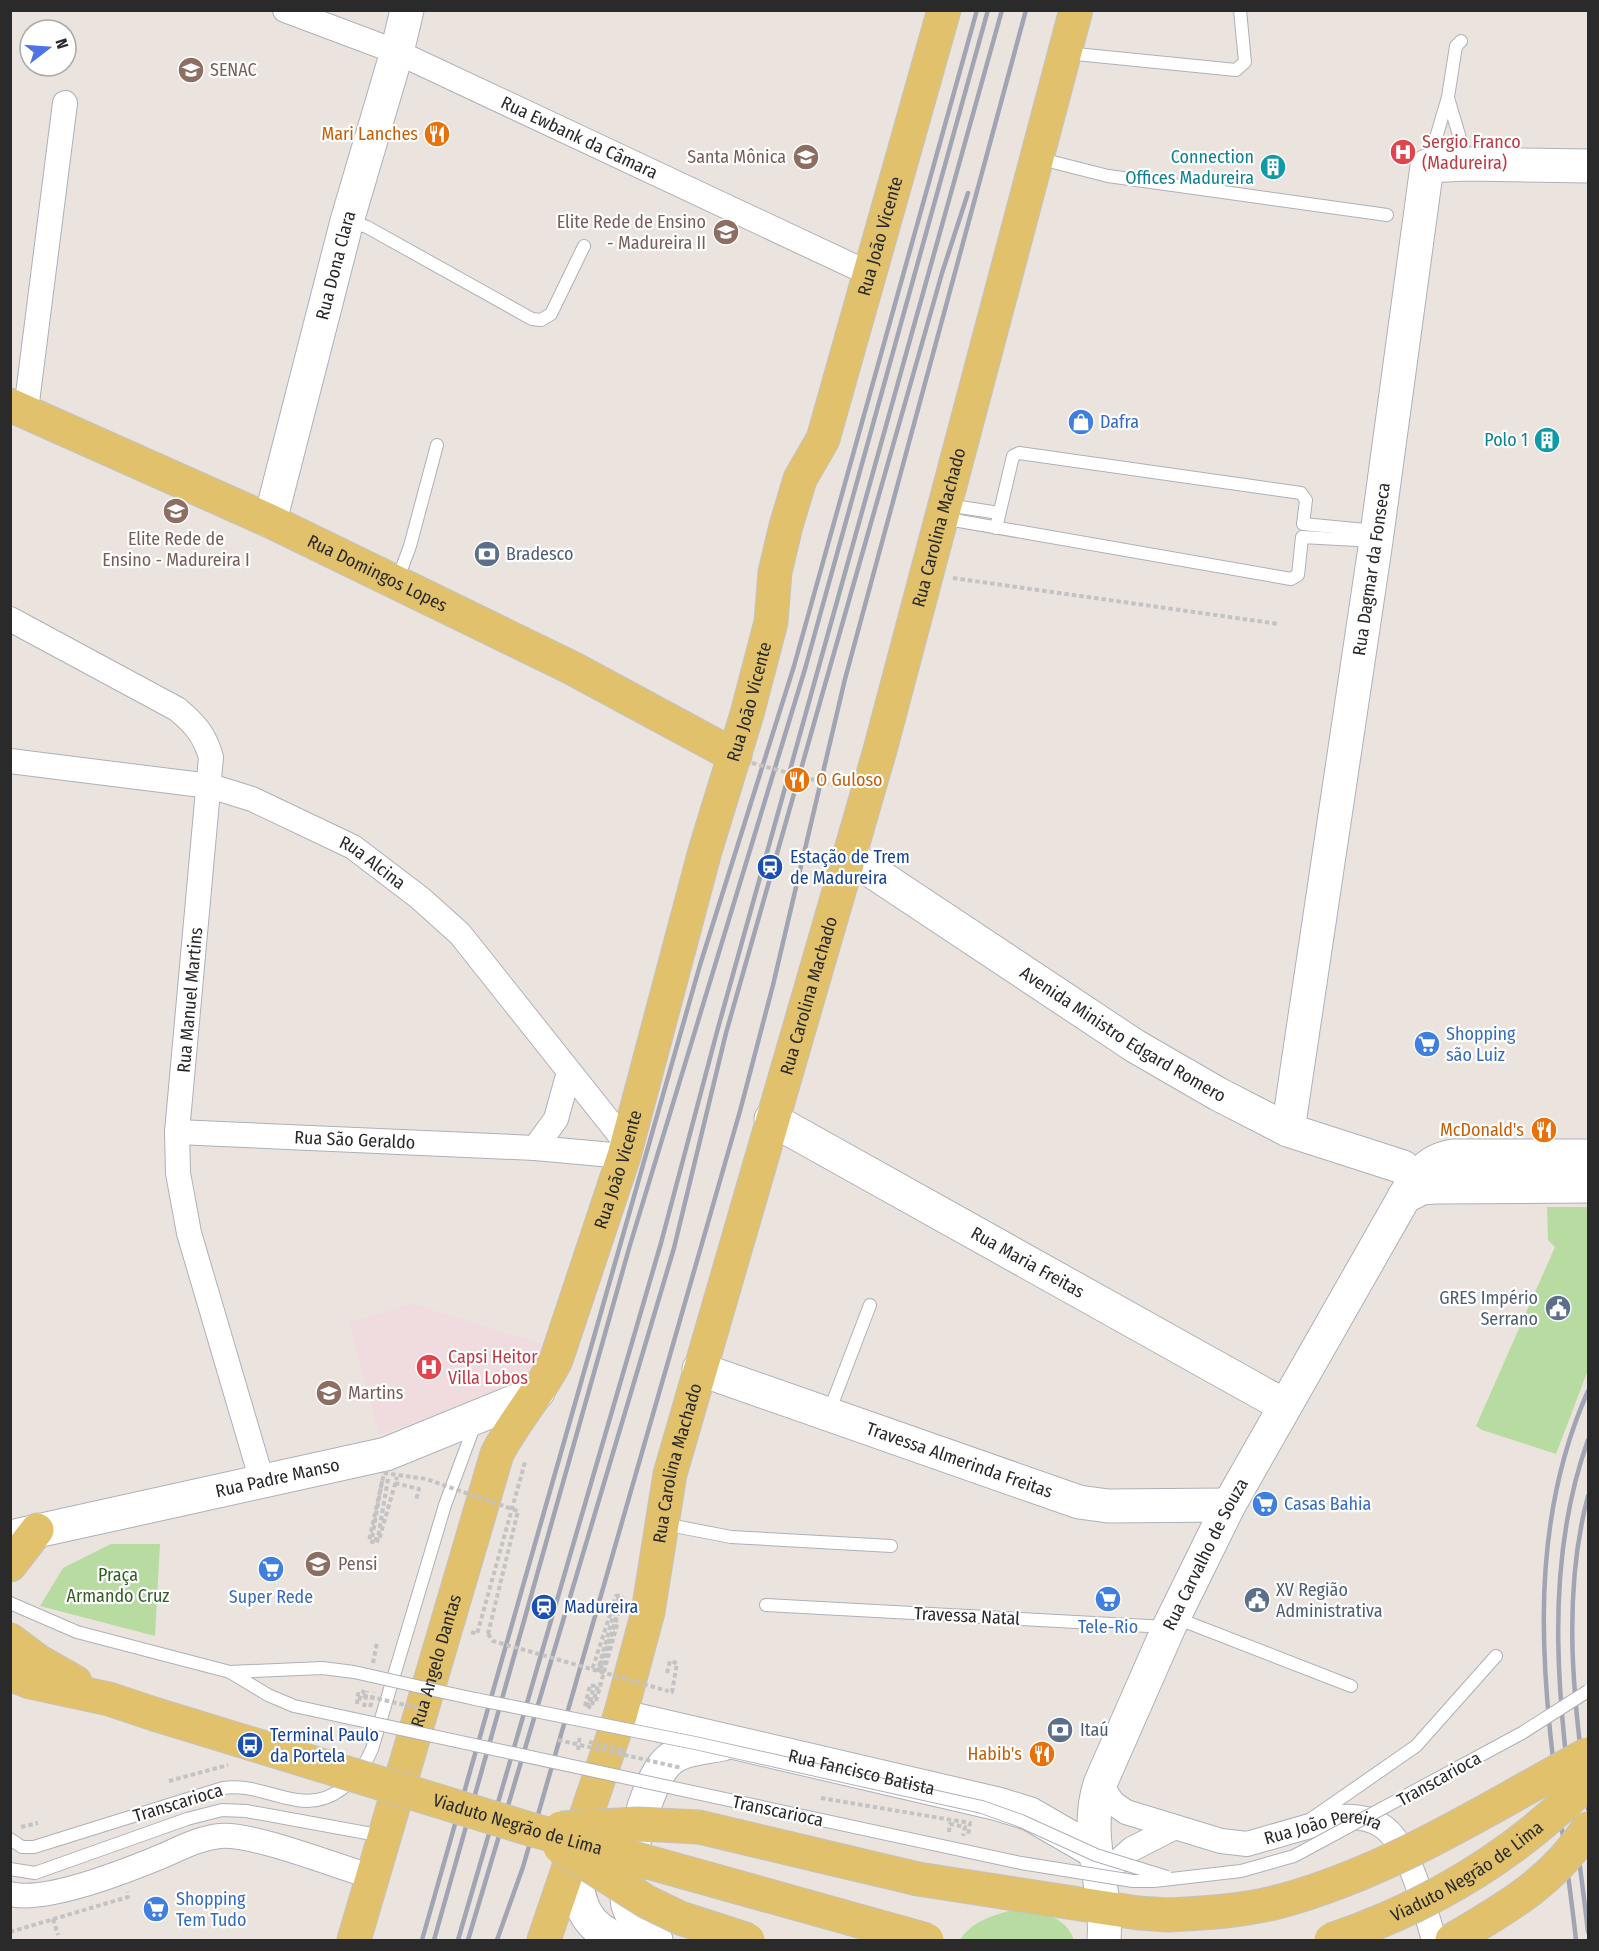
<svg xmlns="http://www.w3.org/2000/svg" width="1599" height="1951" font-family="'Fira Sans Condensed',sans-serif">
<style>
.medical{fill:#f0dcde}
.green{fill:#b7dba0}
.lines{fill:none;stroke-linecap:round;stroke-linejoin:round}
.lane-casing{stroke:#aeb0b9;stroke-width:14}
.street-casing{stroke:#aeb0b9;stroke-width:26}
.secondary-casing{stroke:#aeb0b9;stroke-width:35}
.primary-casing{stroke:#c3c3c3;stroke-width:35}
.path{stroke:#c3c3c3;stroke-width:4;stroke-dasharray:4.5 3;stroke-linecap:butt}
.lane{stroke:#fff;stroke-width:12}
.street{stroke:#fff;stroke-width:24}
.secondary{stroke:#fff;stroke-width:33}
.primary{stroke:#e2c16c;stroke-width:33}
.rail{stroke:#a1a4b2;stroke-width:4.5}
.lane-bridge-casing{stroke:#aeb0b9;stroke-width:14;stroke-linecap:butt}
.primary-bridge-casing{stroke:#c3c3c3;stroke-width:35;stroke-linecap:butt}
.path-bridge{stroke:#c3c3c3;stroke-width:4;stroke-dasharray:4.5 3;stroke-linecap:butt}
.lane-bridge{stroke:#fff;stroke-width:12}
.primary-bridge{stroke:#e2c16c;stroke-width:33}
.labels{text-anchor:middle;stroke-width:4.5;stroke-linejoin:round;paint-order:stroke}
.education-label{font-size:18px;fill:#785e54;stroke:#fff;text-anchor:start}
.food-label{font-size:18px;fill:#c56008;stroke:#fff;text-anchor:end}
.street-label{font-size:18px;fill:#2a2a2a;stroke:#fff}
.health-label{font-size:18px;fill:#be3a42;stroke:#fff;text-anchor:start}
.culture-label{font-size:18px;fill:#0d838f;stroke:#fff;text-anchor:end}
.shop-label{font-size:18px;fill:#366cbe;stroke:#fff;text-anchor:start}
.service-label{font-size:18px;fill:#4e5e75;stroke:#fff;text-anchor:start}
.transit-label{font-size:18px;fill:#164399;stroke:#fff;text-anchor:start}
.park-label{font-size:18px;fill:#316022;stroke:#fff}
</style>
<rect width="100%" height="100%" fill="#ebe4de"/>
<polygon class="medical" points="413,1304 545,1345 538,1369 452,1412 379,1434 349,1322"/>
<g class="green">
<polygon points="1547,1207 1588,1207 1588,1370 1556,1454 1482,1430 1476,1426 1555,1247 1548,1240"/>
<polygon points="111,1544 160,1544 155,1636 40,1606 63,1568"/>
<path d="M1012,1910C1035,1912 1065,1913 1074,1940H960C972,1921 992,1916 1012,1910Z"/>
</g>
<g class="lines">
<defs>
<g id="lane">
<polyline points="1066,53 1236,70 1245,62 1240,10"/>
<polyline points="1448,98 1467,162"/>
<polyline points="1037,158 1108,176 1387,215"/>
<polyline points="1428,165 1448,97 1456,46 1461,41"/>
<polyline points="349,221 367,227 532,319 541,320 551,314 584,246"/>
<polyline points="947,505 999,513"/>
<polyline points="942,518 1291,579 1298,575 1302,537 1375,541"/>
<polyline points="996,528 1013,456 1019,453 1301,493 1306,500 1303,524 1376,531"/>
<polyline points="397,581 410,546 437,445"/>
<polyline points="829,1412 870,1305"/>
<polyline points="664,1524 731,1537 891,1546"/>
<polyline points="10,1603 77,1632 230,1672"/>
<polyline points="766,1605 1167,1627"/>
<polyline points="1176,1618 1351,1686"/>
<polyline points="443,1692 475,1699"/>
<polyline points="1311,1819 1416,1746 1496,1656"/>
<path d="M10,1839L22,1847H34L223,1788C250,1784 271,1796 297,1800C333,1806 359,1779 372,1749L445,1505L475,1424"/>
<polyline points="10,1869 35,1873 187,1819 222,1810 246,1811 383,1836"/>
</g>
<g id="street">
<path id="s1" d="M285,10L397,52L870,274"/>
<polyline points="26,410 65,103"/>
<path d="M10,619L177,709C195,724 204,734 211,757L177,1132L178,1173L189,1233L262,1481"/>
<path id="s2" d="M10,761L210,786L252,799L353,847L420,898L460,934L627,1144"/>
<path id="s3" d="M177,1132L535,1148L624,1156"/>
<polyline points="535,1148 556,1119 569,1072"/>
<path id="s4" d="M1100,1784L1113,1803L1126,1812L1221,1841L1247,1844L1341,1817C1355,1816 1370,1818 1382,1826C1410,1844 1425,1910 1434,1940"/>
<polyline points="1099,1878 1132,1849 1173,1828"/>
<path d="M10,1894C45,1903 126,1871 160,1857C179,1849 199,1838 220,1836C254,1833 337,1867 374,1877"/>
</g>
<g id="secondary">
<path id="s5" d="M270,521L347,221L397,52L407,10"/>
<path id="s6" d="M849,856L1135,1046L1218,1094L1288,1130L1403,1167L1414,1180"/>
<path id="s7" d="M771,1119L1285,1406"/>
<path id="s8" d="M1288,1130L1376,541L1427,166L1467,164L1588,166"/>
<polyline points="1404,1197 1422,1188 1435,1187 1588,1186"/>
<path id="s9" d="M699,1369L1079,1502L1108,1506L1229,1505"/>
<path id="s10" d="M10,1537L386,1454L538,1392"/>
<path id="s11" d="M620,1716L998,1804L1030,1814L1094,1851"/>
<path d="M573,1859C579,1898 579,1925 620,1940"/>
<path d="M656,1940C645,1930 632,1920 628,1905C621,1877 646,1782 667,1762C681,1748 704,1748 723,1744"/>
<path id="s12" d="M1104,1940C1108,1888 1083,1837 1100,1784L1169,1627L1229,1505L1414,1180C1426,1167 1435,1159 1453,1156H1588"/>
</g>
<g id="primary">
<path id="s13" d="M10,405L270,521L572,668L735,756"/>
<polyline points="10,1565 37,1530"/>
<polyline points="10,1640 38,1661 75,1682"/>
<polyline points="10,1674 30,1682 109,1699 154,1714"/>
<polyline points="918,1879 1138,1913 1168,1915"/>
<path id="s14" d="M354,1940L497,1454C514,1421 539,1394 556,1360L624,1156L705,851L747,714L771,622L775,572L786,526L800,479L823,439L944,10"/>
<path id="s15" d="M544,1940L620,1716L648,1612L670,1474L880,750L1076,10"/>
</g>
</defs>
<use href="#lane" class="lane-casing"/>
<use href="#street" class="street-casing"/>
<use href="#secondary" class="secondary-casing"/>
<use href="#primary" class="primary-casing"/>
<g class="path">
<polyline points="953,578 1279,624"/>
<polyline points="382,1481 372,1538 379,1540 397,1477"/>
<polyline points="395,1483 419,1489 416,1500"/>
<polyline points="471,1632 477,1634 525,1462"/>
<polyline points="488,1634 518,1511"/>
<polyline points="373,1663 377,1643"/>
<polyline points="599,1666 618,1599 623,1602"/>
<polyline points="599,1666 603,1668 619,1606"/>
<polyline points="667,1673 670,1661 677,1663 672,1692 668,1691"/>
<polyline points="585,1706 590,1685 594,1686 589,1707 591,1708 599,1683"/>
<polyline points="364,1707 367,1691"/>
<polyline points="169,1781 228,1765"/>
<polyline points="21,1827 38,1823"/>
<polyline points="53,1919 58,1935"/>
<polyline points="10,1932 128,1897 127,1892"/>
</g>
<use href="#lane" class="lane"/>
<use href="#street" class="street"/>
<use href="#secondary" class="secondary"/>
<use href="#primary" class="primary"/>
<g class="rail">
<path d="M1588,1440C1531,1599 1570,1770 1588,1932"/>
<path d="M1588,1496C1561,1597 1574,1707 1588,1809"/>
<polyline points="422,1940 700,965 794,666 977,10"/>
<polyline points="434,1940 630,1245 805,669 988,10"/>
<polyline points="458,1940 661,1243 718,1028 1002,10"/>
<polyline points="468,1940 674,1248 726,1033 942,273 968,193"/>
<polyline points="497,1940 523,1867 740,1111 773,985 845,679 1026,10"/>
<path d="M1576,1940C1556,1757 1509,1568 1588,1391"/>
</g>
<defs>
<g id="lane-bridge">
<polyline points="230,1672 268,1695 294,1706 1021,1863 1133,1881 1154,1881 1241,1871 1294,1856 1522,1733 1588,1691"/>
<polyline points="230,1672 322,1668 354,1672 443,1692"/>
<polyline points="475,1699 695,1743 982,1807 1021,1821 1096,1855 1167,1877"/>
</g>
<g id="primary-bridge">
<path id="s16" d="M154,1714L533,1830L927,1940"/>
<polyline points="561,1828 638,1824 699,1827 918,1879"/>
<polyline points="560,1847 647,1902 680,1918 748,1940"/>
<path d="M1168,1915C1206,1913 1244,1911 1281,1901C1391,1871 1489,1808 1588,1754"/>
<path id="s17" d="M1331,1940C1429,1907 1516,1855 1588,1781"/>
<path d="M1452,1940C1506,1908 1552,1883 1588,1828"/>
</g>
</defs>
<use href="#lane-bridge" class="lane-bridge-casing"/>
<use href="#primary-bridge" class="primary-bridge-casing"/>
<g class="path-bridge">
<polyline points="752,763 840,787"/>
<polyline points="388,1479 377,1543 369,1541 384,1473 426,1479 518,1511"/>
<polyline points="488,1634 493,1641 668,1691"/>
<polyline points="598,1672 622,1603 623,1599 620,1595 616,1596 593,1667 604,1671"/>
<polyline points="359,1700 364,1690"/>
<polyline points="596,1701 618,1621"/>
<polyline points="357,1704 358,1694 422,1709"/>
<polyline points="370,1707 374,1692"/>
<polyline points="587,1707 589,1699 595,1701"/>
<polyline points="558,1740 682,1768"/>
<polyline points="589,1742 624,1750 621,1759"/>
<polyline points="578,1750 580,1735"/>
<polyline points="821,1798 970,1823 968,1836"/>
<polyline points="949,1832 950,1824 965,1827 963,1836"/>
</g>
<use href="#lane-bridge" class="lane-bridge"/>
<use href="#primary-bridge" class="primary-bridge"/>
</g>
<defs>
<symbol id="school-disc" viewBox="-11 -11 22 22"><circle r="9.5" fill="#8d6e63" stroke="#fff"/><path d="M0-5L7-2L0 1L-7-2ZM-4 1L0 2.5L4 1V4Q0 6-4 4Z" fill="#fff"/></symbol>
<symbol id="restaurant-disc" viewBox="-11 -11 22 22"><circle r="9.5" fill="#e8710a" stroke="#fff"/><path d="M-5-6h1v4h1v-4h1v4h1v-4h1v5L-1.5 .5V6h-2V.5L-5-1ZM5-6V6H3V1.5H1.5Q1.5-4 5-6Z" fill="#fff"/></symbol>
<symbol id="hospital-disc" viewBox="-11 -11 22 22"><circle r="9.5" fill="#e0444e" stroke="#fff"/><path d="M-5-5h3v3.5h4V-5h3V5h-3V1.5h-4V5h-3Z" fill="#fff"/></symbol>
<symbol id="building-disc" viewBox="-11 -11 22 22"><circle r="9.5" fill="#0f9aa8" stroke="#fff"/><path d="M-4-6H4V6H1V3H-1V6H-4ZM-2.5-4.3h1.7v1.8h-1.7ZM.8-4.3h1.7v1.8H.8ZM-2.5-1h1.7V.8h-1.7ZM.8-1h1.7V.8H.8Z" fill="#fff"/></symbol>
<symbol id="shop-disc" viewBox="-11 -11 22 22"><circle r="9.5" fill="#3f7fe0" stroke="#fff"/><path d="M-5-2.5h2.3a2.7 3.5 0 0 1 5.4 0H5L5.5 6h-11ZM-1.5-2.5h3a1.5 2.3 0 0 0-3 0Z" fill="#fff"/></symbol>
<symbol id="bank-disc" viewBox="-11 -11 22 22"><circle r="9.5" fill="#5c6f8a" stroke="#fff"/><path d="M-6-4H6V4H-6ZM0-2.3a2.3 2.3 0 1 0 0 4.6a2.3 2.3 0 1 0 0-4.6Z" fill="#fff"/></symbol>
<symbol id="station-disc" viewBox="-11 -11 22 22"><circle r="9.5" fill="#1a4fb4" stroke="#fff"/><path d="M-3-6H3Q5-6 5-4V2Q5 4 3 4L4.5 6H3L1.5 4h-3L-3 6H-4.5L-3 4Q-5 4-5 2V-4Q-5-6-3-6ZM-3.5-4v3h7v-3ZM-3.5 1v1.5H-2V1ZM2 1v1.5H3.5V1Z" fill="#fff"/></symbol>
<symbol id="supermarket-disc" viewBox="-11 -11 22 22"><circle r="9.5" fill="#3f7fe0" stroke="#fff"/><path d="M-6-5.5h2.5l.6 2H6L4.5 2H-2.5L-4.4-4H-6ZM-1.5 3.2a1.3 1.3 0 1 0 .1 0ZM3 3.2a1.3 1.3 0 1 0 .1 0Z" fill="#fff"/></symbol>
<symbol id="civic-disc" viewBox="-11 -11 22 22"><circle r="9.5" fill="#5c6f8a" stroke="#fff"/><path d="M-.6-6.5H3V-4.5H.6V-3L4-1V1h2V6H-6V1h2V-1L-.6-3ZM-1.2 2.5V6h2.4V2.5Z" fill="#fff"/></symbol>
<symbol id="bus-disc" viewBox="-11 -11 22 22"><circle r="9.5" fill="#1a4fb4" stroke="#fff"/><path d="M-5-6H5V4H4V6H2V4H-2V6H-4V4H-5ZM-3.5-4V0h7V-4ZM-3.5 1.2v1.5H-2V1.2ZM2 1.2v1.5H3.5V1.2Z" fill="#fff"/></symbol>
</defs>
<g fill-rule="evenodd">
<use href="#school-disc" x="176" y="55" width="30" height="30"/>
<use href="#restaurant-disc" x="422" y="119" width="30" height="30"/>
<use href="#hospital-disc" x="1388" y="137" width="30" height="30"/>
<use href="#school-disc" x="791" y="142" width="30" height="30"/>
<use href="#building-disc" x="1258" y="152" width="30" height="30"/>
<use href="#school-disc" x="711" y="217" width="30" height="30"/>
<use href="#shop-disc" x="1066" y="407" width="30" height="30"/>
<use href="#building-disc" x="1532" y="425" width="30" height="30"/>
<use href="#school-disc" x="161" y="496" width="30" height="30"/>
<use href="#bank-disc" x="472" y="539" width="30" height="30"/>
<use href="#restaurant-disc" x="782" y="765" width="30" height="30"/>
<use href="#station-disc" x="755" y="852" width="30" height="30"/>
<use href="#supermarket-disc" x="1412" y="1029" width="30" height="30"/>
<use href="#restaurant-disc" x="1529" y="1115" width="30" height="30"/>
<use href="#civic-disc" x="1543" y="1293" width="30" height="30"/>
<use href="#hospital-disc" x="414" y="1352" width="30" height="30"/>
<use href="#school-disc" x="314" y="1378" width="30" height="30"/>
<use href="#supermarket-disc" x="1250" y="1489" width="30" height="30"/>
<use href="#school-disc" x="303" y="1549" width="30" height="30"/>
<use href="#supermarket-disc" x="256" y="1554" width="30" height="30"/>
<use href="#supermarket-disc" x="1093" y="1584" width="30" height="30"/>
<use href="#civic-disc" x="1242" y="1585" width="30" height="30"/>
<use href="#station-disc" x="529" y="1592" width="30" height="30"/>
<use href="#bank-disc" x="1045" y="1715" width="30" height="30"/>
<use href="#bus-disc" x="235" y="1730" width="30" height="30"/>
<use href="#restaurant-disc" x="1027" y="1739" width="30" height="30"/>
<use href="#supermarket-disc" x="141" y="1894" width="30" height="30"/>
</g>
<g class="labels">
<g class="education-label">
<text x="210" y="76">SENAC</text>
<text x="786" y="163" text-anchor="end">Santa Mônica</text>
<text x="706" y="228" text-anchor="end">Elite Rede de Ensino<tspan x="706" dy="21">- Madureira II</tspan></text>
<text x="176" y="545" text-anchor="middle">Elite Rede de<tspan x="176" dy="21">Ensino - Madureira I</tspan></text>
<text x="348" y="1399">Martins</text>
<text x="338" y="1570">Pensi</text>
</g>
<g class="food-label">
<text x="418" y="140">Mari Lanches</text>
<text x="816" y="786" text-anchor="start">O Guloso</text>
<text x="1524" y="1136">McDonald's</text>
<text x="1022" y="1760">Habib's</text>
</g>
<g class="street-label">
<text dy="6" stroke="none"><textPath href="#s1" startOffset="321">Rua Ewbank da Câmara</textPath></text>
<text dy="6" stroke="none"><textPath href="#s14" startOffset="1790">Rua João Vicente</textPath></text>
<text dy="6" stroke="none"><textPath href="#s5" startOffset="264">Rua Dona Clara</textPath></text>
<text dy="6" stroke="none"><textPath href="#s15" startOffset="1468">Rua Carolina Machado</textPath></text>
<text dy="6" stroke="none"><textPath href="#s8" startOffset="567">Rua Dagmar da Fonseca</textPath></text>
<text dy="6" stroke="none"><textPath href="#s13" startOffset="404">Rua Domingos Lopes</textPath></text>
<text dy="6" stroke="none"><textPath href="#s14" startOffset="1304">Rua João Vicente</textPath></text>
<text dy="6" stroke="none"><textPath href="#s2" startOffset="382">Rua Alcina</textPath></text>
<text dy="6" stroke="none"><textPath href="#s15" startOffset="982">Rua Carolina Machado</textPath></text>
<text transform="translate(190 1000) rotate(-85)" y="6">Rua Manuel Martins</text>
<text dy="6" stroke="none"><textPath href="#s6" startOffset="327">Avenida Ministro Edgard Romero</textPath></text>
<text dy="6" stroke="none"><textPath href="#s3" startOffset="178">Rua São Geraldo</textPath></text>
<text dy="6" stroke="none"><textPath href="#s14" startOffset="818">Rua João Vicente</textPath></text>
<text dy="6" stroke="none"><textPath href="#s7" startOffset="294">Rua Maria Freitas</textPath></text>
<text dy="6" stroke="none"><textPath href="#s9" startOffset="276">Travessa Almerinda Freitas</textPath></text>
<text dy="6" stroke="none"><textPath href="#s15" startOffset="496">Rua Carolina Machado</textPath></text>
<text dy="6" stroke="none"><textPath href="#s10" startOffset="274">Rua Padre Manso</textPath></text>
<text dy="6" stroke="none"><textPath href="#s12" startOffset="410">Rua Carvalho de Souza</textPath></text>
<text transform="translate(967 1616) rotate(3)" y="6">Travessa Natal</text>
<text dy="6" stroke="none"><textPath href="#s14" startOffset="291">Rua Angelo Dantas</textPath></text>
<text dy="6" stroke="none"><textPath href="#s11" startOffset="248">Rua Fancisco Batista</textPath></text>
<text transform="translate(1439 1779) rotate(-29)" y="6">Transcarioca</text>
<text transform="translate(178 1803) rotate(-17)" y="6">Transcarioca</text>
<text transform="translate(778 1811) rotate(12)" y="6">Transcarioca</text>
<text dy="6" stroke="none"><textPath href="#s16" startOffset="380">Viaduto Negrão de Lima</textPath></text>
<text dy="6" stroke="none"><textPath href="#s4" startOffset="243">Rua João Pereira</textPath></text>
<text dy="6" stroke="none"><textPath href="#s17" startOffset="153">Viaduto Negrão de Lima</textPath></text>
</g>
<g class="health-label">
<text x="1422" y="148">Sergio Franco<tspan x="1422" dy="21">(Madureira)</tspan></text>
<text x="448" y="1363">Capsi Heitor<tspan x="448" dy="21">Villa Lobos</tspan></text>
</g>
<g class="culture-label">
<text x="1254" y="163">Connection<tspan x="1254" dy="21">Offices Madureira</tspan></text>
<text x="1528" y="446">Polo 1</text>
</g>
<g class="shop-label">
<text x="1100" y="428">Dafra</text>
<text x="1446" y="1040">Shopping<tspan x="1446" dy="21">são Luiz</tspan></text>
<text x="1284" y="1510">Casas Bahia</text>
<text x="271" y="1603" text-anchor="middle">Super Rede</text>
<text x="1108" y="1633" text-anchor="middle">Tele-Rio</text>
<text x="176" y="1905">Shopping<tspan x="176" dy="21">Tem Tudo</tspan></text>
</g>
<g class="service-label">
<text x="506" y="560">Bradesco</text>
<text x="1538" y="1304" text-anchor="end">GRES Império<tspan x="1538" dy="21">Serrano</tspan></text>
<text x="1276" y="1596">XV Região<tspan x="1276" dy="21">Administrativa</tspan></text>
<text x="1080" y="1736">Itaú</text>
</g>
<g class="transit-label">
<text x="790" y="863">Estação de Trem<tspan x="790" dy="21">de Madureira</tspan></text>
<text x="564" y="1613">Madureira</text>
<text x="270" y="1741">Terminal Paulo<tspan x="270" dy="21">da Portela</tspan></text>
</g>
<g class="park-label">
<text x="118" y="1581">Praça<tspan x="118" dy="21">Armando Cruz</tspan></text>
</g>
</g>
<rect width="1599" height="1951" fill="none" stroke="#2a2a2a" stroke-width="24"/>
<g transform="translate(48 48) rotate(73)"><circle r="28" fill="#ffffff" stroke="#aaaaaa" stroke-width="1.5"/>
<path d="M0-4.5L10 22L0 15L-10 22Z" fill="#4f72e7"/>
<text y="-9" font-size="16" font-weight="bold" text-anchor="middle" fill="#2a2a2a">N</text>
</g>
</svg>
